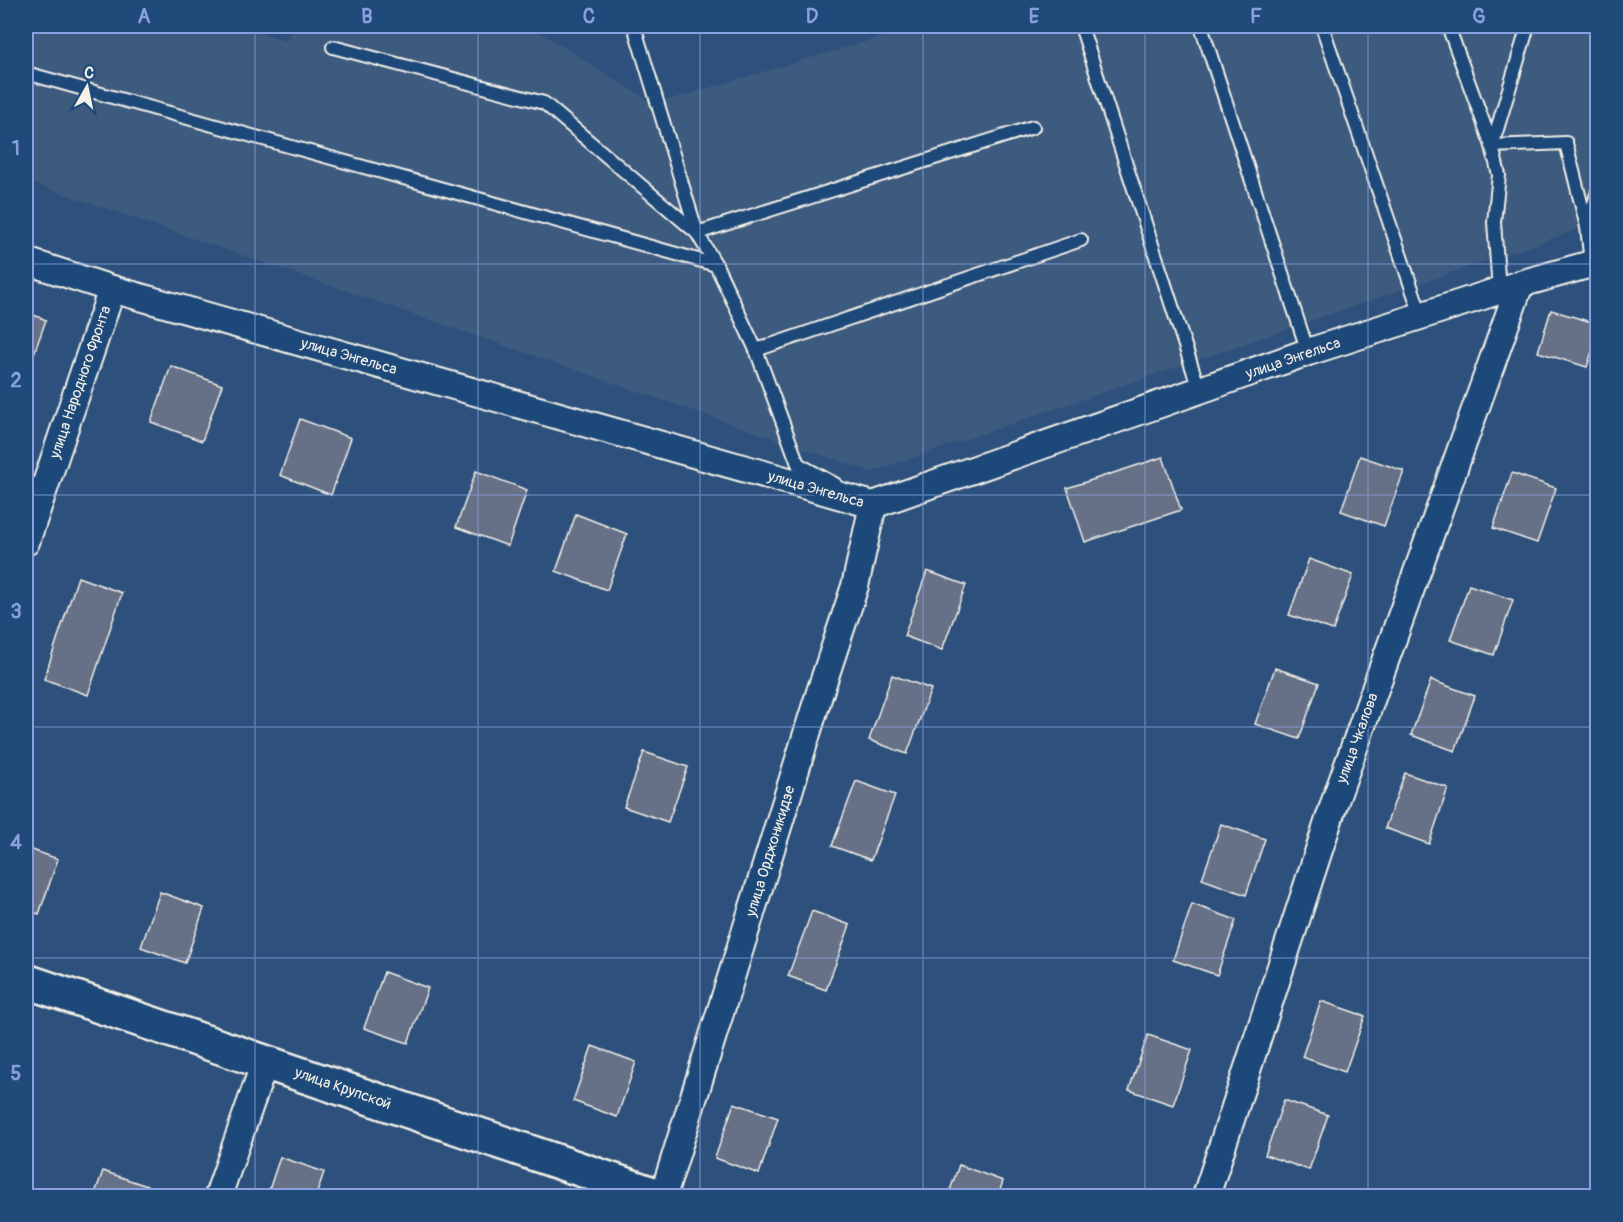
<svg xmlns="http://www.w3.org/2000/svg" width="1623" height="1222" font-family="Pangolin,sans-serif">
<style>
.built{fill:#3e5a7f}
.building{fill:#666f86;stroke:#f4f1e8;stroke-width:1.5}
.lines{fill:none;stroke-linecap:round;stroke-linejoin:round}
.lane-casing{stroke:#f4f1e8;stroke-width:16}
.street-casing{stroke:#f4f1e8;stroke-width:30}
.secondary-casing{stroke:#f4f1e8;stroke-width:38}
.lane{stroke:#1f4a7a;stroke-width:12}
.street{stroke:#1f4a7a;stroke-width:26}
.secondary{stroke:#1f4a7a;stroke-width:33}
.grid{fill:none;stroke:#88a0e0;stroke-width:1.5;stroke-opacity:0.55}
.labels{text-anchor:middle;stroke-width:5;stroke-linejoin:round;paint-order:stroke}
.street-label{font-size:15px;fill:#f4f1e8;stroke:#1f4a7a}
.neatline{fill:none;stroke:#88a0e0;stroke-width:2}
.grid-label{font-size:20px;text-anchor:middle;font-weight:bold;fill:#88a0e0}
</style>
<rect width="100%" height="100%" fill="#2d517c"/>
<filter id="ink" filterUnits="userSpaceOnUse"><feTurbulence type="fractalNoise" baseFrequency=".0167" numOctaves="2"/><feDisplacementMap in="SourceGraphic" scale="12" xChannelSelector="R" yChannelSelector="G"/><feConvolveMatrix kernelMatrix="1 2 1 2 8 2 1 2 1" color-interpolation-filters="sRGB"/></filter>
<g filter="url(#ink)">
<polygon class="built" points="26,26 239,26 286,41 295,26 530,26 654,104 919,26 1597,26 1597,223 871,472 26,181"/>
<g class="building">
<polygon points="1551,310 1598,324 1598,333 1587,367 1538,352"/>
<polygon points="26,312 46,320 26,376"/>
<polygon points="171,366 222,385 202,441 151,422"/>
<polygon points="300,419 351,438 331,495 280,475"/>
<polygon points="1360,456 1404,471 1384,526 1341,511"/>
<polygon points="1163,457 1181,510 1085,542 1067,488"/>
<polygon points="476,471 527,490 508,546 456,527"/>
<polygon points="1512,473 1556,488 1537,543 1493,528"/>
<polygon points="576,514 627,534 607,590 556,571"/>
<polygon points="1309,559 1353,575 1333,630 1289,615"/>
<polygon points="927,571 966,585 942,650 904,636"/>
<polygon points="78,577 122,593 88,695 44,679"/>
<polygon points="1469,585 1513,600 1494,655 1450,640"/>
<polygon points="1275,668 1319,683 1299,739 1255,724"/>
<polygon points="892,675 931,689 907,754 869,740"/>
<polygon points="1431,680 1475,696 1455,751 1411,735"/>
<polygon points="644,752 688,767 668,822 624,807"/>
<polygon points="1405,773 1448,788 1429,844 1385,828"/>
<polygon points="856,781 895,795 871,860 832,846"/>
<polygon points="1221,824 1265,839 1246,895 1202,879"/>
<polygon points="26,848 58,859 39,914 26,910"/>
<polygon points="160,892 204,908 185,963 141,947"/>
<polygon points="1192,904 1236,920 1217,975 1173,960"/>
<polygon points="812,911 850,925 826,990 788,976"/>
<polygon points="384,972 428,988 408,1043 364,1028"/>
<polygon points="1321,1001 1365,1016 1345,1072 1302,1057"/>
<polygon points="1148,1035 1192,1050 1173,1105 1129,1090"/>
<polygon points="592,1046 636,1062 617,1117 573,1101"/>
<polygon points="1284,1100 1328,1115 1309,1170 1265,1155"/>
<polygon points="734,1103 778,1118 759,1174 715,1158"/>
<polygon points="280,1157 324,1172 316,1196 267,1196"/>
<polygon points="959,1165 1003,1181 998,1196 948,1196"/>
<polygon points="103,1171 147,1186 143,1196 94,1196"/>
</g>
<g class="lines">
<defs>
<g id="lane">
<polyline points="634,26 697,233 716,265 756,350 798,464 835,484"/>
<polyline points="1081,26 1199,389"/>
<polyline points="1201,26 1308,352"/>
<polyline points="1322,26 1421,315"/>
<polyline points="1448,26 1492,146 1499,175 1494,222 1499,290"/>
<polyline points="1528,26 1492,146 1566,143 1587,227"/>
<polyline points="333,47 544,103 697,233 1033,127"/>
<polyline points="26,73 716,265"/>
<polyline points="1591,263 1587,227 1598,191"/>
<polyline points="756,350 1081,240"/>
</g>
<g id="street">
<polyline points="26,261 112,289 873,505 1308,352 1520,284 1598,262"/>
<polyline points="26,542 112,289"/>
<polyline points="218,1196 265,1062"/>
<polyline points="663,1196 819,695 855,586 873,505"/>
<polyline points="1206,1196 1335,801 1520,284"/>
</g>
<polyline id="secondary" points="26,981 659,1196"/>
</defs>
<use href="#lane" class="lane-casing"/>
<use href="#street" class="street-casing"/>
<use href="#secondary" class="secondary-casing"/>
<use href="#lane" class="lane"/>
<use href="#street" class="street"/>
<use href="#secondary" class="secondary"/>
</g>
</g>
<path class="grid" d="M255,26V1196M478,26V1196M700,26V1196M923,26V1196M1145,26V1196M1368,26V1196M26,264H1598M26,495H1598M26,727H1598M26,958H1598"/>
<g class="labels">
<g class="street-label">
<text transform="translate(349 356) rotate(16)" y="5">улица Энгельса</text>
<text transform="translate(1293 358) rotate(-19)" y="5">улица Энгельса</text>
<text transform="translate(80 382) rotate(-71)" y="5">улица Народного Фронта</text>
<text transform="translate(816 489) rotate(16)" y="5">улица Энгельса</text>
<text transform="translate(1357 738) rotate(-70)" y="5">улица Чкалова</text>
<text transform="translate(770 851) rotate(-73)" y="5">улица Орджоникидзе</text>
<text transform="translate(343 1088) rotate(19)" y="5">улица Крупской</text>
</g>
</g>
<rect width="1623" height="1222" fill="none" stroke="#1f4a7a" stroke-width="66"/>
<g transform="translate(87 87) rotate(9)" stroke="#1f4a7a" stroke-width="4.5" paint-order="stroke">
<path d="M0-4.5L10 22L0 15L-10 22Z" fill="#f4f1e8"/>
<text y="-9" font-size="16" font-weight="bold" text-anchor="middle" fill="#f4f1e8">С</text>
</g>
<rect x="33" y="33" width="1557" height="1156" class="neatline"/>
<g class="grid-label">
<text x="144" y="23">A</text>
<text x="367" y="23">B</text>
<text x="589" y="23">C</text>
<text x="812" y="23">D</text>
<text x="1034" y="23">E</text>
<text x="1256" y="23">F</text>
<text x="1479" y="23">G</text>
<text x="16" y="155">1</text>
<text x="16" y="387">2</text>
<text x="16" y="618">3</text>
<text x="16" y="849">4</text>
<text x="16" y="1080">5</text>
</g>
</svg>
